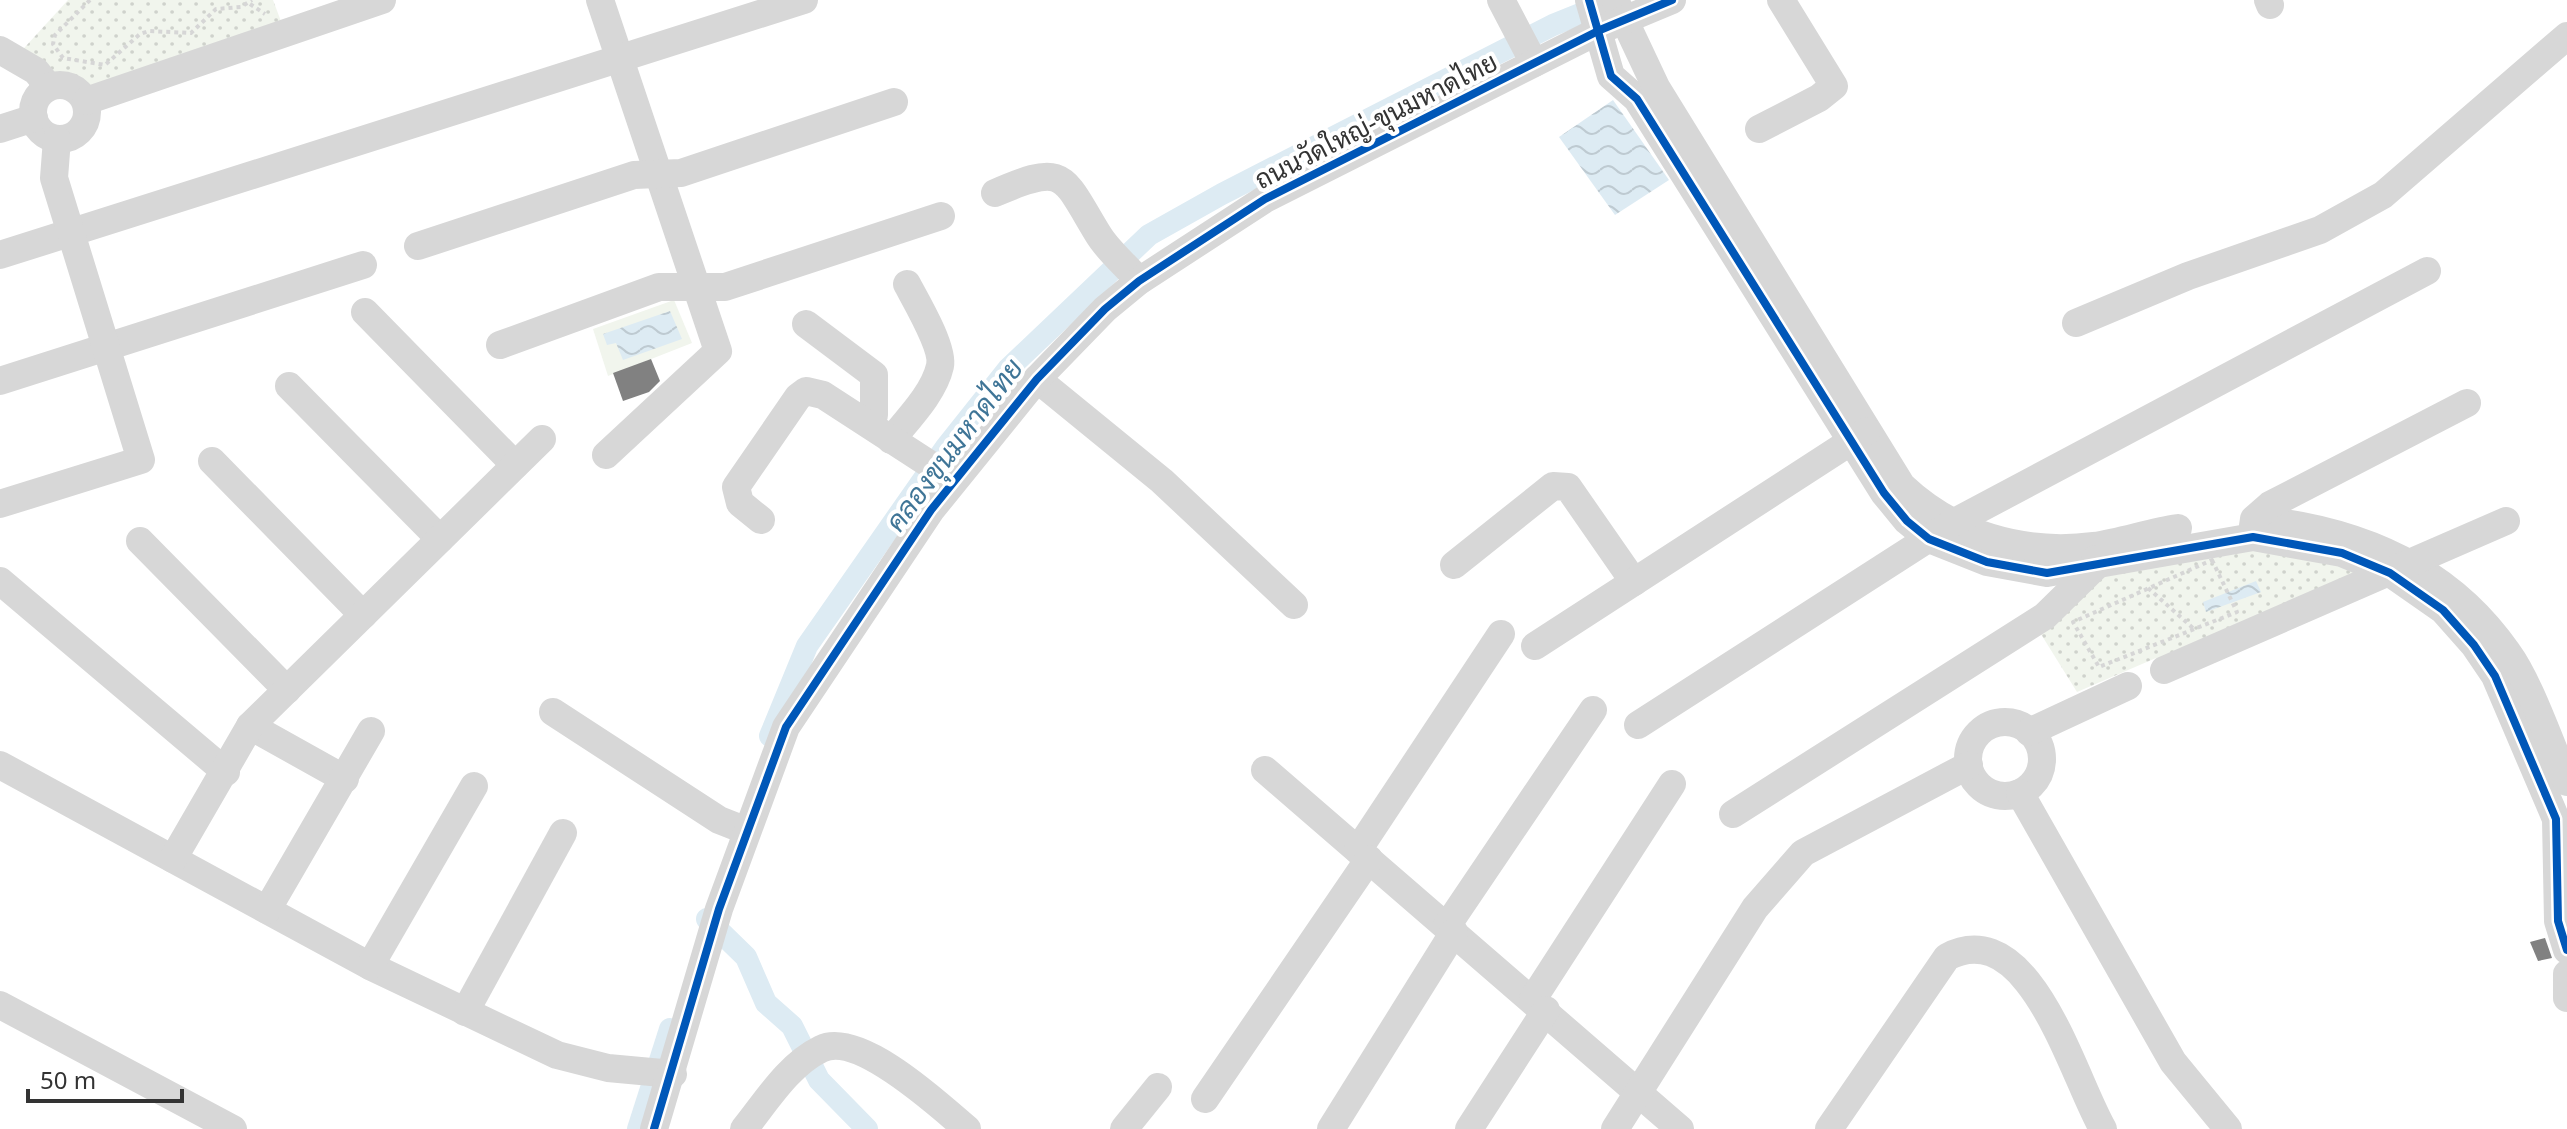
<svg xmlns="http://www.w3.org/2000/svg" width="2567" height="1129" font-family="'Noto Sans',Sarabun,sans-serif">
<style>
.park{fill:url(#park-dots)}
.pitch{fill:#f1f5ed}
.water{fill:url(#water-waves)}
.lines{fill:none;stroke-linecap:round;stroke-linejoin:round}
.canal{stroke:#ddebf3;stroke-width:22}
.building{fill:#818181}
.path{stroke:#d6d6d6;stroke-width:4;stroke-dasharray:4 4;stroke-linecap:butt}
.minor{stroke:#d7d7d7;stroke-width:28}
.cycleway-casing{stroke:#fff;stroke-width:13}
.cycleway{stroke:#0057b8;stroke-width:8}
.labels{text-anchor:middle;stroke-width:8;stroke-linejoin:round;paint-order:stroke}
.street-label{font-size:26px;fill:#333;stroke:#fff}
.water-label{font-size:28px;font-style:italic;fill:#3f7597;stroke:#fff}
</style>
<defs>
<pattern id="park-dots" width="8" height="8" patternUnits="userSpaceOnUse" patternTransform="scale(2)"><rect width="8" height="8" fill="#f1f5ed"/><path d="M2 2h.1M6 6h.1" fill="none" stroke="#cfd2cc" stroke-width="1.8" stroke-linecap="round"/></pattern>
<pattern id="water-waves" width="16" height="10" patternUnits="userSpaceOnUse" patternTransform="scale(2)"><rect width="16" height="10" fill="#ddebf3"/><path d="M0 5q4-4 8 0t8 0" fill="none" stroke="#becad1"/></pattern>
</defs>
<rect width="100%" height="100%" fill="#fff"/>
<g class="park">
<polygon points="68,0 273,0 285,32 81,94 58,85 15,58"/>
<polygon points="2253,537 2390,573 2164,670 2156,658 2077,692 2034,623 2096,566"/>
</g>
<polygon class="pitch" points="674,300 692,343 608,376 593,329"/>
<g class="water">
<polygon points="1613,100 1669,180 1615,215 1559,137"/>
<polygon points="670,311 682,339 623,360 616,343 607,345 603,334"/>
<polygon points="2256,581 2261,592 2206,612 2203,602"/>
</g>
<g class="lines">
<g class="canal">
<polyline points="770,736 807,646 946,447 1008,369 1149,235 1222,194 1553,25 1605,4"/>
<polyline points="707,919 746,957 766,1003 792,1026 819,1080 867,1129"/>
<polyline points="638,1129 670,1029"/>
</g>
</g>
<g class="building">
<polygon points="651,359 660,381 649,392 623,401 613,373"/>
<polygon points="2545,938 2552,958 2538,961 2530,942"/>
</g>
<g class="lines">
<g class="path">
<polyline points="90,0 55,35 53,44 63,58 105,65 140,34 149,31 191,33 216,9 241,7 252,0"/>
<polyline points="250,4 265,14"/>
<polygon points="2212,560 2237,612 2099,667 2073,622"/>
<polyline points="2148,588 2194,629"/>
</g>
<g class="minor">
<polyline points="600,0 718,351 606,455"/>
<polyline points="1501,0 1534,63"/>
<polyline points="1589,0 1611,76 1637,99 1884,493 1907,521 1929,539 1987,562 2047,573 2253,537 2342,553 2390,573 2443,610 2474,645 2495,676 2556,819 2558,921 2567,950"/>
<path d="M1615,0L1656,87L1902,486C1954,535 2023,555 2094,546C2122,542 2150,532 2178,528"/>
<polyline points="2268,0 2270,5"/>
<polyline points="0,50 36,71 49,87"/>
<circle cx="60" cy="112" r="27"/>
<polyline points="86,101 382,0"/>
<polyline points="0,129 34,118"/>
<polyline points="1759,129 1819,98 1834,86 1781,0"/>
<path d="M995,193C1066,162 1062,175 1098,234C1108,251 1126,265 1139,281"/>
<polyline points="418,246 634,175 681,173 894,102"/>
<polyline points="0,255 804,0"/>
<polyline points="365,312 515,465"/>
<polyline points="2076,323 2188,276 2320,230 2383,195 2567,36"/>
<polyline points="806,324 874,375 874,415 869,424"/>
<polyline points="500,345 659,287 725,287 941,216"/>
<polyline points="1037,379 1162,481 1294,605"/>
<polyline points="0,381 363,265"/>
<polyline points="289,386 440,539"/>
<path d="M891,440C908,419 934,393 940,366C944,348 916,301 907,284"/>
<polyline points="212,461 363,615"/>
<polyline points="0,504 141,460 54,178 57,139"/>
<polyline points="761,520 740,503 736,487 798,397 806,391 823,395 954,480"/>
<path d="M2263,520C2362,531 2450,569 2508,653C2530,683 2551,746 2567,782"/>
<polyline points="2253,526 2254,519 2270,505 2467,403"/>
<polyline points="140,541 287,690"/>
<polyline points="1454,565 1553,486 1568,487 1634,582"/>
<polyline points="0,581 226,772"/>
<polyline points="1535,646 1867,431"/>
<polyline points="2164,670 2506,521"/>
<polyline points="553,712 719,820 747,831"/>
<circle cx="2005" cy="759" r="37"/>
<polyline points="1638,725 1951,524 2427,271"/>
<polyline points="250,726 345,779"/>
<polyline points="2029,732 2128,686"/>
<polyline points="0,765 370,966 557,1055 608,1068 673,1074"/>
<polyline points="1265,770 1680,1129"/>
<polyline points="2020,793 2173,1062 2228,1129"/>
<polyline points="1733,814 2045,616 2096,566 2095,559"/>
<polyline points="1358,850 1501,634"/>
<polyline points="173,859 250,726 542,439"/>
<polyline points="267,910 371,731"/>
<polyline points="1447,926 1593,710"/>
<polyline points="370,966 474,786"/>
<polyline points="2567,974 2567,998"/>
<polyline points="1533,999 1672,784"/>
<polyline points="0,1005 233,1129"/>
<polyline points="465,1012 563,833"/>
<polyline points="1205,1099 1369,859"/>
<polyline points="654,1129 719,909 786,727 931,510 1037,379 1105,309 1139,281 1265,199 1600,30 1672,0"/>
<path d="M744,1129C766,1102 788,1065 821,1049C859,1030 940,1106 967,1129"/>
<polyline points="1124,1129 1158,1087"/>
<polyline points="1331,1129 1454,932"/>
<polyline points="1469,1129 1546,1010"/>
<polyline points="1615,1129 1755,908 1803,853 1969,765"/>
<path d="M1829,1129L1947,957C2030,913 2073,1078 2103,1129"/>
</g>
<defs>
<g id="cycleway">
<polyline points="1589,0 1611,76 1637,99 1884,493 1907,521 1929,539 1987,562 2047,573 2253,537 2342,553 2390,573 2443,610 2474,645 2495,676 2556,819 2558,921 2567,950"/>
<polyline points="654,1129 719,909 786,727 931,510 1037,379 1105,309 1139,281 1265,199 1600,30 1672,0"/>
</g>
</defs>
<use href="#cycleway" class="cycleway-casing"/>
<use href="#cycleway" class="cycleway"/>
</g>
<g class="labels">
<g class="street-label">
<text transform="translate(1376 121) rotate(-27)" y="9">ถนนวัดใหญ่-ขุนมหาดไทย</text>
</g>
<g class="water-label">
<text transform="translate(954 445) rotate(-53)" y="10">คลองขุนมหาดไทย</text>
</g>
</g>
<path d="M28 1089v12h154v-12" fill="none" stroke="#333333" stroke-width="4"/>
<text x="40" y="1089" font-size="24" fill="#333333" stroke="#ffffff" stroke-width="6" paint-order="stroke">50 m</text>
</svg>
